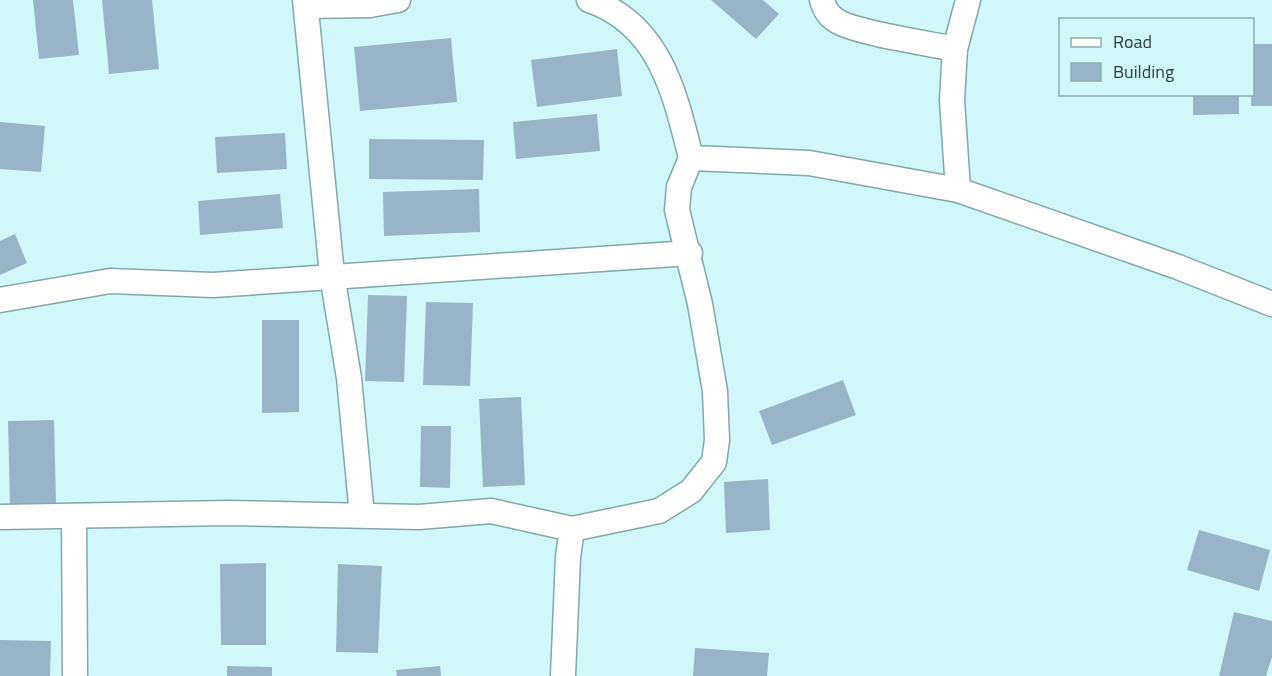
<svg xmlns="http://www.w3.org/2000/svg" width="1272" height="676" font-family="'Titillium Web',sans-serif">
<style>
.building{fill:#97b5c6}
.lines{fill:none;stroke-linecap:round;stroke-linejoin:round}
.minor-casing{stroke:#82a8a9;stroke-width:27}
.minor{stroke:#fff;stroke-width:24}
</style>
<rect width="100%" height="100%" fill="#d1f8f9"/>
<g class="building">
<polygon points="33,0 73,0 79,55 39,59"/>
<polygon points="102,0 152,0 159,69 109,74"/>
<polygon points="711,0 763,0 779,14 756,39"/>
<polygon points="451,38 457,102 360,111 354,47"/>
<polygon points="1252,44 1272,44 1272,106 1251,106"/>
<polygon points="617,49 622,96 537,107 531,60"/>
<polygon points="1193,94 1239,94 1239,114 1193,115"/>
<polygon points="597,114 600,151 516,159 513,122"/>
<polygon points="0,122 45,126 41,172 0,169"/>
<polygon points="285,133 287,169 217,173 215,137"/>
<polygon points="369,139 484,140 483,180 369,179"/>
<polygon points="479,189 480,232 384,236 383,192"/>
<polygon points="280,194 283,228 200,235 198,201"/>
<polygon points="15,234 27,263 0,275 0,241"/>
<polygon points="368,295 407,296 404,382 365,381"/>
<polygon points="426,302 473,303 470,386 423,385"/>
<polygon points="262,320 299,320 299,412 262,413"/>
<polygon points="843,380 856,415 772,445 759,411"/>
<polygon points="521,397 525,485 483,487 479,399"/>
<polygon points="54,420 56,503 10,504 8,421"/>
<polygon points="421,426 451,426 450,488 420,487"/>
<polygon points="768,479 770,530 726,533 724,482"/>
<polygon points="1199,530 1270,550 1259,591 1187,570"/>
<polygon points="266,563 266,645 221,645 220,564"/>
<polygon points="338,564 382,566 378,653 336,652"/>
<polygon points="1234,612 1272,621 1272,657 1266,676 1219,676"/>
<polygon points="0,640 51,641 50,676 0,676"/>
<polygon points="695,648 769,653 767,676 693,676"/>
<polygon points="227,666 272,667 272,676 227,676"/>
<polygon points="440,666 441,676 397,676 396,670"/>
</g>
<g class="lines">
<defs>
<g id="minor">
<polyline points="305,0 332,275 349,378 362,515"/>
<path d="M589,0C660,24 675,94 691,158L809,163L958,190L1178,267L1272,304"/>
<path d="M822,0C824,8 827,14 834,19C849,32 932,44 955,49"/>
<polyline points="306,6 370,5 398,0"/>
<polyline points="958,190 952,100 955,49 968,0"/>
<polyline points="0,300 110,281 213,285 690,253"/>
<polyline points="74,516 75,676"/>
<polyline points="0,517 228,513 419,517 491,511 572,529 659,511 691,491 714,462 717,440 715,391 700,304 677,210 679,187 691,158"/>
<polyline points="563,676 568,557 572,529"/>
</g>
</defs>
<use href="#minor" class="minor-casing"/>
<use href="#minor" class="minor"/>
</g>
<rect x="1059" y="18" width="195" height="78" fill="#d1f8f9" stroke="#8fadae" stroke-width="1.5"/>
<rect x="1071" y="38" width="30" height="9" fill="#ffffff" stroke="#8fadae" stroke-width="1.5"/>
<text x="1113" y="48" font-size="18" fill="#2d3d3d">Road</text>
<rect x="1071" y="63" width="30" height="18" fill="#97b5c6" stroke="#8fadae" stroke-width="1.5"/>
<text x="1113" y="78" font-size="18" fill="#2d3d3d">Building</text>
</svg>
